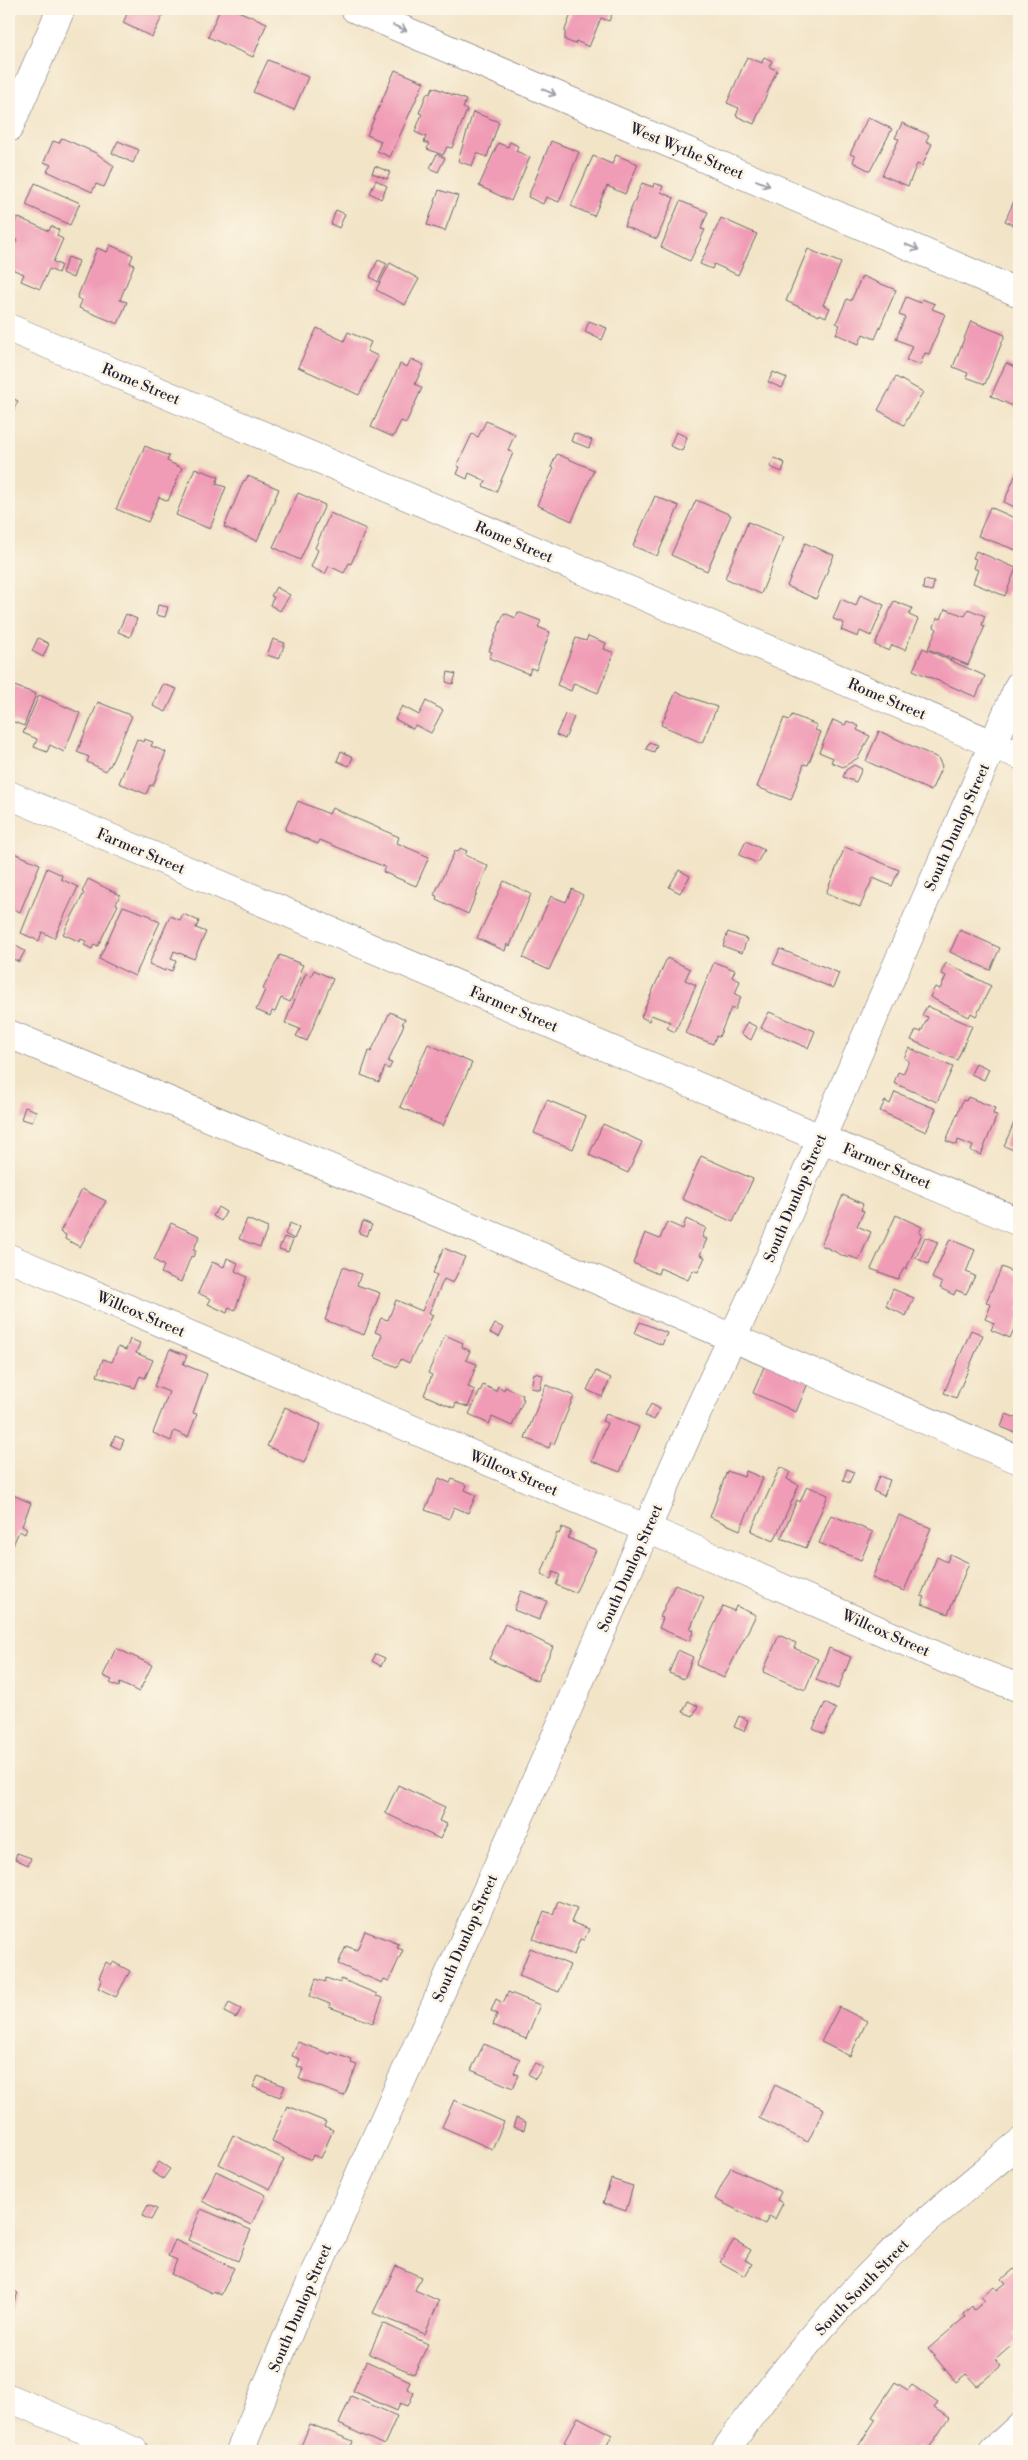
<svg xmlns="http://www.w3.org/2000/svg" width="1028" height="2460" font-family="'Libre Bodoni',serif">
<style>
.building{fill:#f09cb6}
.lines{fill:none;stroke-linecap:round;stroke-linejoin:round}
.minor-casing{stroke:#6b666c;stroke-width:29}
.major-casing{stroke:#6b666c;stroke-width:29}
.minor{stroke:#fff;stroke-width:28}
.major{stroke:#fff;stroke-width:28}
.oneway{stroke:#9c9ca7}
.labels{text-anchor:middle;stroke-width:5;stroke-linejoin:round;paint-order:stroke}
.street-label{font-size:15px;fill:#22223b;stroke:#fcf5e5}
</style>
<rect width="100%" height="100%" fill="#fcf5e5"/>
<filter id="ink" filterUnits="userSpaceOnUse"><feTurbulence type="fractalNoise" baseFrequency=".02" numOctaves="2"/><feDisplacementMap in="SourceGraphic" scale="10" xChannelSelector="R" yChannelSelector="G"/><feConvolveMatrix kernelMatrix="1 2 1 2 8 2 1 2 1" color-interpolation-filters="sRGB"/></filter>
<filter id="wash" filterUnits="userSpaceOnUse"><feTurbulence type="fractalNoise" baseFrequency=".0096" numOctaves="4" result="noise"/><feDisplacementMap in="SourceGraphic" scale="20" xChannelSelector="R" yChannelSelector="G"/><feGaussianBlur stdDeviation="1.12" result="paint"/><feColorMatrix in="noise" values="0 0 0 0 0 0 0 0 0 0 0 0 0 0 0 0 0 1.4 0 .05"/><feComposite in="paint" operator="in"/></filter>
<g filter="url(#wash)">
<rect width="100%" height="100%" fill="#f2e4c7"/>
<g id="blocks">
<g class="building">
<polygon points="129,9 166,9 152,37 123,23"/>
<polygon points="220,9 233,9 267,23 253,57 208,37"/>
<polygon points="573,9 614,9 609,21 601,18 589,47 576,41 575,44 565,40 565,30"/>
<polygon points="747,57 762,63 764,57 772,61 769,67 777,70 754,124 736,116 739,108 727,103"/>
<polygon points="268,60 308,77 294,110 253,92"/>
<polygon points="395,70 424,82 390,157 377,151 381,141 367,135"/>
<polygon points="433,87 466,100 463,108 467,110 452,148 447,147 443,155 427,149 429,144 424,142 426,137 415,132 422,114 419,113 427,93 430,94"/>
<polygon points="473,112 499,122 487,157 477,153 472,166 458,161"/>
<polygon points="868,117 892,129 870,171 853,162 855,156 850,154"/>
<polygon points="902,123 929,135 926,141 932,144 922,166 917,164 908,186 882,175 899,139 895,138"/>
<polygon points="62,138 96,153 114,166 104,187 96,184 92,192 47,171 51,165 44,162 53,141 59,143"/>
<polygon points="118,141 139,150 133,163 112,153"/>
<polygon points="551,141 579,152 559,202 546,197 543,204 528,197"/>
<polygon points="510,142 518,146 516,151 530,157 511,201 479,186 498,143 508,147"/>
<polygon points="437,154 445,158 438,172 430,168"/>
<polygon points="616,155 638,164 625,194 607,186 594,216 571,206 593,156 612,164"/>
<polygon points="375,166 390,172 387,179 372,173"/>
<polygon points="376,180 387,186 381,199 370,193"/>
<polygon points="35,183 80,203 70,225 26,205"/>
<polygon points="642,183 653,187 654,183 663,186 661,192 674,198 657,239 624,226"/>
<polygon points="439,190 458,196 445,231 427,225"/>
<polygon points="1019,190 1019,228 1005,221"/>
<polygon points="680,201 708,212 701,229 705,230 690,261 661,247"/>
<polygon points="336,210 345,214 339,228 331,224"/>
<polygon points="17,217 49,231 51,226 59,230 57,236 63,239 53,262 61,265 58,273 49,269 40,289 21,281 24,274 9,268 9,247 13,248 17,240 9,236"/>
<polygon points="721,218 757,234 738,275 714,264 712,269 700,264"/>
<polygon points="110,245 133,255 130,263 134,265 120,300 127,302 118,324 79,308 82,300 77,298 97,248 107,252"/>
<polygon points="808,249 841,263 823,305 830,308 826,317 820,314 819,316 786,301"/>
<polygon points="68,257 79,261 73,278 62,273"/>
<polygon points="378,260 387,264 378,282 370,277"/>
<polygon points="390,263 419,279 405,305 376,290"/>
<polygon points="862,276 896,290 875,339 863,334 859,344 836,334 840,325 836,323 847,299 851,301"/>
<polygon points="906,297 921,303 922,299 935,304 932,309 945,314 929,354 925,353 920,365 906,360 912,346 896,339 905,317 899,315"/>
<polygon points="589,321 607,328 602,340 585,332"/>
<polygon points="971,321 1005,335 985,384 966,377 968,373 953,367"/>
<polygon points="317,328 344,341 348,332 371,342 367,351 378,356 359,395 298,367"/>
<polygon points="411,359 424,365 415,384 422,388 406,423 401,421 393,437 371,427 400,364 407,367"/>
<polygon points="1006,363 1019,369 1019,409 991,396"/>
<polygon points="773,372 787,378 782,388 768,382"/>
<polygon points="896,377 923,392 904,425 878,410"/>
<polygon points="9,397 18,401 9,419"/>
<polygon points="486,421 515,434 508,450 513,453 496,492 483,486 486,481 469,473 467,479 457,474 460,467 457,466 472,434 478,437"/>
<polygon points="676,432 687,437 682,451 670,446"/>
<polygon points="574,433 592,440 589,448 571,441"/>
<polygon points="145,446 169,456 167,461 182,468 168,501 159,497 148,522 116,509"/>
<polygon points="557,454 594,470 572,521 537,505 554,468 551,467"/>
<polygon points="774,458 785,463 782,472 770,467"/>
<polygon points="1019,467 1019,509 1004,502"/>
<polygon points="195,468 219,477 216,484 226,487 210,529 176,515"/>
<polygon points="248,476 279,489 257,541 224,527 244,480 245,481"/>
<polygon points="298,493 325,505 300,560 273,547"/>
<polygon points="655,496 679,506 657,556 633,546"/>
<polygon points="696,500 731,515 707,571 671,555"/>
<polygon points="990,507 1019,520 1019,551 978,536"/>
<polygon points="330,513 366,529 351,564 349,563 344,573 329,566 325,574 311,567 318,550 315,548"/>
<polygon points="748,522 784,537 761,594 725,578"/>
<polygon points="805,543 834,555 816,599 787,586"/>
<polygon points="976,551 1016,568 1005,596 973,583 978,570 973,568 976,559 973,558"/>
<polygon points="924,580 934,582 932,591 923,589"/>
<polygon points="276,587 290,595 280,611 270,605 274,597 271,596"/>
<polygon points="860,595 884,605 871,636 860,631 858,637 841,630 844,623 833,619 841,599 856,606"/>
<polygon points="894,601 912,608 909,615 918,619 905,650 892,645 889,651 875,645"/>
<polygon points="158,605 168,607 165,617 156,615"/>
<polygon points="945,609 965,616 968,609 985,616 982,625 985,626 968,665 928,649 937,629 934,627 937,618 941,619"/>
<polygon points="518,612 541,621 538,627 550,632 536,670 531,668 529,674 489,658 492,652 489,651 504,613 516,618"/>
<polygon points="126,614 137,619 130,637 118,632"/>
<polygon points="588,636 606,643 604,649 614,653 598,693 574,683 571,691 557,685 576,638 586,641"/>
<polygon points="38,638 49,644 43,657 32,651"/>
<polygon points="273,639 285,643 279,659 267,655"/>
<polygon points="923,648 985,676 976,697 913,670"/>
<polygon points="448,672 456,674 453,684 446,682"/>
<polygon points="9,684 36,694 24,726 9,720"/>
<polygon points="163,684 177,689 166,712 153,706"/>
<polygon points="676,692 717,707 702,743 661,725"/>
<polygon points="39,695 80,713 64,752 50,745 47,752 34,747 37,739 23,733"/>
<polygon points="426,701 443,710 431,733 415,725 413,729 395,719 402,706 419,715"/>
<polygon points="98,702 132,716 110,766 108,766 106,771 87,762 89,757 77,752"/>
<polygon points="565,714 574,717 565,739 556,735"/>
<polygon points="792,715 817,725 815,730 821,732 808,765 804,764 791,800 757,787 784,718 789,720"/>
<polygon points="833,720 845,725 847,721 859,726 857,730 870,736 858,758 843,767 831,762 833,758 819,752"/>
<polygon points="879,731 938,758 942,766 931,791 866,761"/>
<polygon points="137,739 143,742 144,739 153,742 151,746 166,752 153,786 150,785 146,794 119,783"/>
<polygon points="649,742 657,745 654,752 646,749"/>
<polygon points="341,751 353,757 349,766 337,761"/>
<polygon points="854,765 862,769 856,782 843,777 846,770"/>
<polygon points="298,801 329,814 332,808 399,837 397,843 429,857 416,886 383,872 385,867 320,840 318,844 285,830"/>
<polygon points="746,841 764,850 757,863 739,855"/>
<polygon points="845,847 899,870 892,886 873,878 860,907 826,893"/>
<polygon points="460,848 467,851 465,855 488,866 468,914 436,899 437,896 434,895 455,851 458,852"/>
<polygon points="9,851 40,864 20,912 9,907"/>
<polygon points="47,868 62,875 61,879 78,887 54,938 42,932 39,941 21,933"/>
<polygon points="679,870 690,876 680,893 669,887"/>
<polygon points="88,879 120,895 116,904 118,905 98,946 94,944 92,949 84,945 86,941 81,939 80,942 63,934 84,893 82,892"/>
<polygon points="504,881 531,894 510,946 507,944 505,951 477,938"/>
<polygon points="572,889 583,895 549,970 523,958 551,896 566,902"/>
<polygon points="123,906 151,916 151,918 160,922 135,976 99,959"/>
<polygon points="183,914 199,921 196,928 206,932 194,959 174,951 171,959 176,961 172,971 166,969 165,971 149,964 170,916 180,920"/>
<polygon points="960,930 1000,948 990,970 950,952"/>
<polygon points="728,932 747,939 742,953 723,946"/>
<polygon points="14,945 25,951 19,962 9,957"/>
<polygon points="780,949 839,973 833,988 773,964"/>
<polygon points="280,955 303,965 300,971 302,972 290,1002 281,998 275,1012 272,1011 270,1016 256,1010 265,990 263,989"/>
<polygon points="667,958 690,969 685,980 696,985 675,1032 667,1028 670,1022 651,1015 649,1021 641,1017"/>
<polygon points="714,962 735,970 732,977 740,981 735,994 741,997 735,1010 731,1008 719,1037 716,1036 713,1044 685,1033"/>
<polygon points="946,963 991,986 976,1016 971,1013 969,1017 930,997 935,987 940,989 946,976 941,973"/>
<polygon points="314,970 333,979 307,1041 296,1036 300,1029 285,1023 306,973 311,976"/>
<polygon points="927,1006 972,1026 957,1060 911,1040 916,1030 921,1032 928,1017 922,1015"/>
<polygon points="390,1012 405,1019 402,1024 404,1024 388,1062 392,1063 389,1069 385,1067 379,1082 361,1075 369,1051 371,1052"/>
<polygon points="769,1012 815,1031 808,1048 761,1028"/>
<polygon points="747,1022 757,1027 751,1040 741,1034"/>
<polygon points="428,1044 472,1063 443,1126 400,1107"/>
<polygon points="909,1048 953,1067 937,1102 894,1083 898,1072 903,1074 909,1061 904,1058"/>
<polygon points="976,1063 989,1069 984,1080 971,1074"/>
<polygon points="895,1092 936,1109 926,1132 880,1111 885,1101 890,1104"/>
<polygon points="968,1097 995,1108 993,1114 997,1115 981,1155 971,1151 973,1146 958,1140 957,1145 946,1141 963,1100 966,1101"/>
<polygon points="547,1100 586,1116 573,1149 534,1133"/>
<polygon points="25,1107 36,1111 32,1122 21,1119"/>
<polygon points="1019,1111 1019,1152 1004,1146"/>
<polygon points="603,1124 642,1142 628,1173 589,1155"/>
<polygon points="701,1156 753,1179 733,1222 682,1199"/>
<polygon points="82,1189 106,1201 80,1247 65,1239 66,1235 60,1232"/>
<polygon points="843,1195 863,1204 861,1210 864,1211 857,1226 871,1232 859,1260 849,1256 848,1258 821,1245"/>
<polygon points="218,1207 226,1212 221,1221 213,1216"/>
<polygon points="896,1215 922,1227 919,1233 922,1234 906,1269 904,1268 898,1279 871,1269"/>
<polygon points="247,1219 268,1228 260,1247 239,1239"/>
<polygon points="686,1219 706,1228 702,1237 707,1239 700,1255 705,1257 698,1272 693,1270 688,1280 660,1268 658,1274 633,1263 645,1233 660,1239 667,1222 683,1229"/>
<polygon points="363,1221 372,1225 367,1236 359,1233"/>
<polygon points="171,1223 200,1236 193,1250 196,1251 193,1257 191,1256 181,1282 161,1273 164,1266 154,1260"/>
<polygon points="290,1223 299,1228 294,1239 285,1234"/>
<polygon points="284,1237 293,1240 288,1252 279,1249"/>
<polygon points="925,1237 938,1242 928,1264 916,1258"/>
<polygon points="950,1239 975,1250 966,1272 975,1276 966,1294 956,1290 954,1295 940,1288 942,1283 932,1278"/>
<polygon points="444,1248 465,1257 453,1283 444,1279 429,1313 433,1315 409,1363 401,1359 397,1367 374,1357 382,1335 375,1332 381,1318 388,1320 396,1300 422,1311 437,1275 433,1273"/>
<polygon points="227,1258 238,1263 235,1271 247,1277 235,1310 229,1307 227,1313 208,1304 211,1299 198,1293 212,1262 224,1267"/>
<polygon points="343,1267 361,1274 357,1285 380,1293 364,1335 325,1320"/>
<polygon points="1002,1267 1019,1275 1019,1318 1010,1338 991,1330 994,1323 985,1319 991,1305 986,1302"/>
<polygon points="893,1289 914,1298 906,1316 886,1306"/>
<polygon points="640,1322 667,1333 662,1345 635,1333"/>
<polygon points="495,1324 504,1328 499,1337 490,1333"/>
<polygon points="971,1330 983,1335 956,1398 944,1393"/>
<polygon points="445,1335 463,1343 462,1347 470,1351 466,1360 477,1364 468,1387 475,1390 468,1407 456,1403 454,1408 424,1395 432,1375 428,1373"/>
<polygon points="130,1339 140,1343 136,1353 153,1360 145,1378 140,1376 135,1388 97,1376 103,1359 112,1362 118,1347 126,1350"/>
<polygon points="170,1349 187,1356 183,1364 207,1374 193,1413 197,1414 188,1437 174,1431 171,1441 153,1433 169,1392 154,1386"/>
<polygon points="766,1362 809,1381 796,1412 753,1393"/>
<polygon points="596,1371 611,1378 602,1397 587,1390"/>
<polygon points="534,1373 543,1375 540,1390 531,1388"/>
<polygon points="483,1385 496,1391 498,1386 504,1390 505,1387 523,1395 522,1398 524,1399 512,1426 492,1417 489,1424 469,1414"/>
<polygon points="546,1385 574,1396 554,1444 551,1442 549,1448 525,1438"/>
<polygon points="651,1404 660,1409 654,1420 645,1416"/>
<polygon points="285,1407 321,1424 304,1463 267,1446"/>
<polygon points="606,1414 639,1427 620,1472 592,1461 607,1423 602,1421"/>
<polygon points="1006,1414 1019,1419 1019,1434 1001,1427"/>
<polygon points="115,1436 124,1440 120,1449 111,1445"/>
<polygon points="780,1467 790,1472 787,1479 799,1485 774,1541 751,1531"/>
<polygon points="847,1469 854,1472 849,1483 843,1480"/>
<polygon points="727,1471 744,1477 746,1471 763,1478 740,1530 710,1517"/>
<polygon points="879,1476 890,1480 884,1496 873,1491"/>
<polygon points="439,1478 450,1483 452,1479 467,1485 465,1490 476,1495 468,1513 454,1507 449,1519 425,1510"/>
<polygon points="807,1486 828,1495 806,1548 781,1538 797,1500 800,1502"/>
<polygon points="9,1493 31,1503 22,1526 27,1528 25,1534 19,1531 9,1555"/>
<polygon points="831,1515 873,1532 861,1560 819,1543"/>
<polygon points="899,1515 931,1528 904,1591 872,1578"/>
<polygon points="562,1527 571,1531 568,1538 596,1550 575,1593 556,1585 560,1575 553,1572 551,1579 541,1575 557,1533 559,1534"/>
<polygon points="950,1554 969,1563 948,1614 922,1604 925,1597 921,1596 937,1557 947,1562"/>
<polygon points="675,1584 704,1597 690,1629 694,1630 689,1641 659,1628 663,1618 660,1617"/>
<polygon points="521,1591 547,1601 539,1620 514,1610"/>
<polygon points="723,1606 734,1611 736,1606 756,1615 724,1678 696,1665"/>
<polygon points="505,1624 553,1647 537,1681 489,1659"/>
<polygon points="779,1635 796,1643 794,1648 818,1659 805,1690 763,1672"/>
<polygon points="116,1648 152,1665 139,1692 120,1683 119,1687 110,1683 112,1680 103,1676"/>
<polygon points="829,1648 851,1657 838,1689 816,1680"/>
<polygon points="678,1650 693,1657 684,1679 669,1673"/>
<polygon points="376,1654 385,1658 381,1666 372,1661"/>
<polygon points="688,1701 698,1706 693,1716 683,1712"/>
<polygon points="825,1703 836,1709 824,1734 813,1729"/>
<polygon points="739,1716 748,1720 744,1731 734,1727"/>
<polygon points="398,1785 445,1807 439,1821 447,1824 440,1839 385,1813"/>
<polygon points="17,1853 31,1858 28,1865 15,1859"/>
<polygon points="558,1901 577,1908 571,1922 589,1929 584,1940 580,1939 574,1955 533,1939 544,1911 553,1914"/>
<polygon points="365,1931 399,1944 397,1948 403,1950 389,1981 384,1979 382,1983 338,1964 346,1946 357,1950"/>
<polygon points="530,1948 570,1965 559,1992 519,1976"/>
<polygon points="106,1962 111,1965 113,1962 130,1971 116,1997 98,1988 102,1979 99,1978"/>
<polygon points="326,1978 340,1983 341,1979 377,1994 376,1996 383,1998 373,2023 329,2007 330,2004 310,1996 316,1979 325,1982"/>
<polygon points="508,1992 540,2005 526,2039 493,2025 497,2014 491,2011 496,1999 503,2003"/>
<polygon points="229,2003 241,2009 236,2018 224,2012"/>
<polygon points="839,2007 867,2021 850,2056 821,2042"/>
<polygon points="298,2042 330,2054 331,2052 352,2060 351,2063 357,2065 344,2096 299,2079 303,2069 297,2066 300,2059 292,2056"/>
<polygon points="484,2044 520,2059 514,2073 519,2075 513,2088 471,2070"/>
<polygon points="535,2063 543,2067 535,2079 528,2074"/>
<polygon points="258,2076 285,2086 280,2097 253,2087"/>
<polygon points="775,2085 824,2109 808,2142 759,2118"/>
<polygon points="454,2100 504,2122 492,2149 442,2127"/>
<polygon points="287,2106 326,2122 324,2126 333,2130 321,2158 313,2155 311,2160 272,2141"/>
<polygon points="516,2118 526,2122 524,2130 513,2127"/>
<polygon points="233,2135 284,2159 270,2189 219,2164"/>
<polygon points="159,2162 170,2169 163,2179 152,2172"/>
<polygon points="731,2167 781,2192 777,2200 783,2203 775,2219 769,2216 765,2224 715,2199"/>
<polygon points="216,2171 266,2195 251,2225 202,2201"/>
<polygon points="611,2179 633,2186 626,2211 603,2203"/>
<polygon points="148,2205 157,2209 151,2220 142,2216"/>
<polygon points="201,2209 251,2230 238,2261 188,2240"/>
<polygon points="175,2240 234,2268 221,2295 213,2291 212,2293 171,2274 177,2260 168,2256"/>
<polygon points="734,2240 751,2250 745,2260 752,2264 745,2276 720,2262"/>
<polygon points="396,2266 421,2277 415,2290 439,2301 425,2334 373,2313"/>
<polygon points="1014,2269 1018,2272 1019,2271 1019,2329 1014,2333 1019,2339 995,2360 1001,2366 977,2386 966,2374 956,2382 928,2349 965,2317 963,2314 972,2306 974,2310 985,2301 981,2297 994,2286 997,2290 1006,2283 1002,2279"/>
<polygon points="9,2288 18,2293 9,2313"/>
<polygon points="383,2323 428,2344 414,2374 369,2354"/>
<polygon points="366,2361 410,2381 407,2389 414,2393 408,2406 400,2403 397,2411 353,2391"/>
<polygon points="895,2382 908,2390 912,2385 938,2403 934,2408 949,2418 927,2451 918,2447 915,2451 855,2451 876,2419 872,2417"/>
<polygon points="351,2396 397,2416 384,2445 339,2424"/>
<polygon points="578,2417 612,2435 604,2451 581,2451 564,2442"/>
<polygon points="310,2424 353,2441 349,2451 299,2451"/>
</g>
</g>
</g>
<g filter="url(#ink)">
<use href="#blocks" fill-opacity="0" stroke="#6b666c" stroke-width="1"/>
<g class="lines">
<defs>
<g id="minor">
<polyline points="9,128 61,9"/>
<polyline points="9,328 1019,755"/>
<polyline points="9,795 1019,1222"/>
<polyline points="9,1034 498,1238 1019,1460"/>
<polyline points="9,1258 678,1542 949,1661 1019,1688"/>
<polyline points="9,2398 134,2451"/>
<polyline points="240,2451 292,2325 562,1722 698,1411 759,1281 1019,685"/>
<path d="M725,2451C772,2384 824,2320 882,2262C925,2220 973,2182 1019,2143"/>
<polyline points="993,2451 1019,2427"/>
</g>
<polyline id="major" points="355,9 1019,293"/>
</defs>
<use href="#minor" class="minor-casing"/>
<use href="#major" class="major-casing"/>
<use href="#minor" class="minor"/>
<use href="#major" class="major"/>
</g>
<defs><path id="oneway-shaft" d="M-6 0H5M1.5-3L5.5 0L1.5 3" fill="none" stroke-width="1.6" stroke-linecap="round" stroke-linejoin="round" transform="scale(1.25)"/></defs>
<g class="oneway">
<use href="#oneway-shaft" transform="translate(400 28) rotate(23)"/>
<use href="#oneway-shaft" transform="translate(549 92) rotate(23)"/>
<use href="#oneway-shaft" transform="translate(763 183) rotate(23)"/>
<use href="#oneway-shaft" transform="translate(912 247) rotate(23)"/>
</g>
</g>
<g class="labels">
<g class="street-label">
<text transform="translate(687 151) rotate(23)" y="5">West Wythe Street</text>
<text transform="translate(141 384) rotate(23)" y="5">Rome Street</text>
<text transform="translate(514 542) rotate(23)" y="5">Rome Street</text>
<text transform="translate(887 699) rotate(23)" y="5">Rome Street</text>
<text transform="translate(957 827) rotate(-66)" y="5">South Dunlop Street</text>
<text transform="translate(141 851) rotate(23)" y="5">Farmer Street</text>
<text transform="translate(514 1009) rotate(23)" y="5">Farmer Street</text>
<text transform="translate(887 1166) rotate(23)" y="5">Farmer Street</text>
<text transform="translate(795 1198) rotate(-67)" y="5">South Dunlop Street</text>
<text transform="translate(141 1314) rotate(23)" y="5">Willcox Street</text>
<text transform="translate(514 1473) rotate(23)" y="5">Willcox Street</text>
<text transform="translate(630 1568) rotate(-66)" y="5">South Dunlop Street</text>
<text transform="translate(886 1633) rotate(24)" y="5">Willcox Street</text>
<text transform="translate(465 1938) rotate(-66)" y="5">South Dunlop Street</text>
<text transform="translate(862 2287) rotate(-46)" y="5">South South Street</text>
<text transform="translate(300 2308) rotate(-67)" y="5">South Dunlop Street</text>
</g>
</g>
<rect width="1028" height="2460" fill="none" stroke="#fcf5e5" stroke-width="30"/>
</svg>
